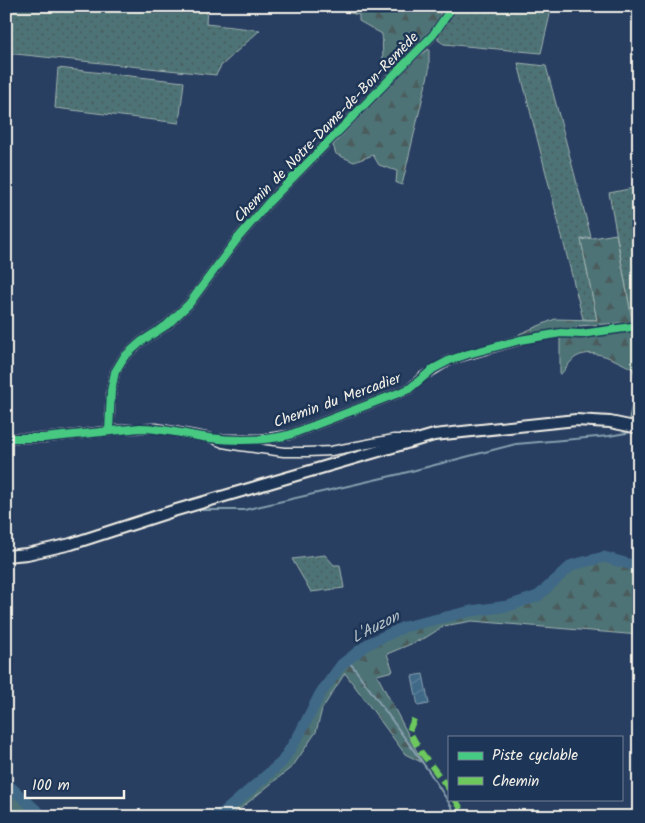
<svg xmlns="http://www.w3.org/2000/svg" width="645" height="823" font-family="Kalam,sans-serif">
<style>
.grass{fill:url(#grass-dots);stroke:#a0b2af}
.forest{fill:url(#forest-firs);stroke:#a0b2af}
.water{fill:url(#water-waves);stroke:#879fae}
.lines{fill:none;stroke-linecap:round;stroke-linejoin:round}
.stream{stroke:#879fae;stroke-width:2}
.river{stroke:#3f6987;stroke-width:11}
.minor-casing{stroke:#f4f1e8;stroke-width:11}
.major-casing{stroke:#f4f1e8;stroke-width:14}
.minor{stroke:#1d3557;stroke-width:8}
.major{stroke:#1d3557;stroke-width:10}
.quiet{stroke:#6dc95d;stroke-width:6;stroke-dasharray:12 6;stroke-linecap:butt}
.cycleway-casing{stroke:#1d3557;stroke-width:11}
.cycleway{stroke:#46c982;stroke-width:8}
.labels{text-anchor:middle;stroke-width:5;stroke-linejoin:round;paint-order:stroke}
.street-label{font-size:15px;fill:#f4f1e8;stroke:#1d3557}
.water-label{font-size:16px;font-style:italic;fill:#b5c1c6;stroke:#1d3557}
</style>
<defs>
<pattern id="grass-dots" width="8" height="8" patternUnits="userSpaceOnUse" patternTransform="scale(1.25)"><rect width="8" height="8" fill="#4d7376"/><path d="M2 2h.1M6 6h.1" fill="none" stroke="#4b5b5c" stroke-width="1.8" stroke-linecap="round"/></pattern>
<pattern id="forest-firs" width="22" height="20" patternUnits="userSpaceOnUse" patternTransform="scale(1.25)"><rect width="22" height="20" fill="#4d7376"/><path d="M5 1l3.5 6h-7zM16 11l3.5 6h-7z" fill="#4b5b5c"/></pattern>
<pattern id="water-waves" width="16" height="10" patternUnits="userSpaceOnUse" patternTransform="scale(1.25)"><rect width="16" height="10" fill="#3f6987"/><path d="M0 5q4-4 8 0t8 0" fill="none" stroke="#5b7f98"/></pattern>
</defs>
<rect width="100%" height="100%" fill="#293f62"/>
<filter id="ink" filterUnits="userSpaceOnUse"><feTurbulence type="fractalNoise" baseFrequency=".02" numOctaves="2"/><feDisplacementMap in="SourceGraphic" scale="10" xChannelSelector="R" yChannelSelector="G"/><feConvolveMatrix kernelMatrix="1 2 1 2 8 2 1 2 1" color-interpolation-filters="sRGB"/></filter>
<g filter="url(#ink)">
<g class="grass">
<polygon points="6,6 207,6 206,24 260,30 221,66 216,75 6,53"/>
<polygon points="456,6 552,6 541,53 444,44 438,40 439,34"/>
<polygon points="518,63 546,66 591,237 581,239 597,320 583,319"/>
<polygon points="58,68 184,82 179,123 55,108"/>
<polygon points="639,187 639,324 633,325 609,193"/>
<polygon points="325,555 334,565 340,565 344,588 311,592 292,559"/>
</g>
<g class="forest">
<polygon points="338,6 429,6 444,16 395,72 390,62 383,59 382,34 359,21 359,15 342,11"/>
<polygon points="429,49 429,71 402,185 396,183 397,171 379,165 373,155 354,162 336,154 333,145 415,59"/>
<polygon points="616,234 633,325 619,323 578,326 575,329 562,328 520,339 519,334 555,319 597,320 581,240"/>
<path d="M639,331V419L629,418L637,382L633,369C617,361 594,347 576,357C570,361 565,370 560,375V336L581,337Z"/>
<polygon points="604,560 639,571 639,635 472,621 444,626 425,638 387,654 393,671 377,675 423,763 405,754 345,673 322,709 316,732 293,766 230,817 220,817 225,814 284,763 300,737 322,696 344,665 371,647 405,629 472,614 508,609 538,599 573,569"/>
<polygon points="6,787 40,817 17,817 6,804"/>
</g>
<polygon class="water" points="423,674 429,704 418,706 412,676"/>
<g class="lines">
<g class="stream">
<polyline points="194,510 244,510 400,474 516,444 609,436 632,432"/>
<polyline points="347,660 355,669 430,773 458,817"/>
</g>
<g class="river">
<polyline points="6,783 44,817"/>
<polyline points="215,817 223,813 282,762 299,735 320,694 342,664 368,644 404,627 471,611 508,606 538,596 572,565 604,557 639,567"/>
</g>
<defs>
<g id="minor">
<polyline points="109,431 111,391 115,372 124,357 142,341 167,325 189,304 238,238 269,202 433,35 453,6"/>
<polyline points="6,438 44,438 126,429 156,428 211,438 223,443 240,446 284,452 307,452 331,451 394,439 412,439"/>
<polyline points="221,439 260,439 289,435 409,389 422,377 450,360 520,340"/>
</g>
<polyline id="major" points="6,556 27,554 71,544 173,511 434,435 576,420 610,422 639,428"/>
</defs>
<use href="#minor" class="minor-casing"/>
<use href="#major" class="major-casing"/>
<use href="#minor" class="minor"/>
<use href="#major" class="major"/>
<g class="quiet">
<polyline points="414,719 409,731 421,752 449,789"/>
<polyline points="455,799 466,817"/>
</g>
<defs>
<g id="cycleway">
<polyline points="109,431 111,391 115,372 124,357 142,341 167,325 189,304 238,238 269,202 433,35 453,6"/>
<path d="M6,438H44L140,428C164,428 186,435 209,438C235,441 264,441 289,435L409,389L433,369L450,360L468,354L520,340L561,333L581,334L639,326"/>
</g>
</defs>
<use href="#cycleway" class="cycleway-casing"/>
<use href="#cycleway" class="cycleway"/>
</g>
</g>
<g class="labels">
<g class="street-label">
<text transform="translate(326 127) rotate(-46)" y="5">Chemin de Notre-Dame-de-Bon-Remède</text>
<text transform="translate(337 400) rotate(-20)" y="5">Chemin du Mercadier</text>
</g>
<g class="water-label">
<text transform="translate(375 626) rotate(-27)" y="6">L'Auzon</text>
</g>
</g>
<rect width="645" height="823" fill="none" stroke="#1d3557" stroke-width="25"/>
<rect x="12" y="12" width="620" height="798" fill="none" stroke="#f4f1e8" stroke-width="2" filter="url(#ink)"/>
<rect x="448" y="736" width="175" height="65" fill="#1d3557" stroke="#738091"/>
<rect x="458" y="752" width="25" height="8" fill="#46c982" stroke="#738091"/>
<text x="492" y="760" font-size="15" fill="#f4f1e8">Piste cyclable</text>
<rect x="458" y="777" width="25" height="8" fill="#6dc95d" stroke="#738091"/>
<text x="492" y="786" font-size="15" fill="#f4f1e8">Chemin</text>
<path d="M25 790v8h99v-8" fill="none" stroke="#f4f1e8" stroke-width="2.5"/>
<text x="32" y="790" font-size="15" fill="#f4f1e8" stroke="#1d3557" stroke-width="4" paint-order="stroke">100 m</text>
</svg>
